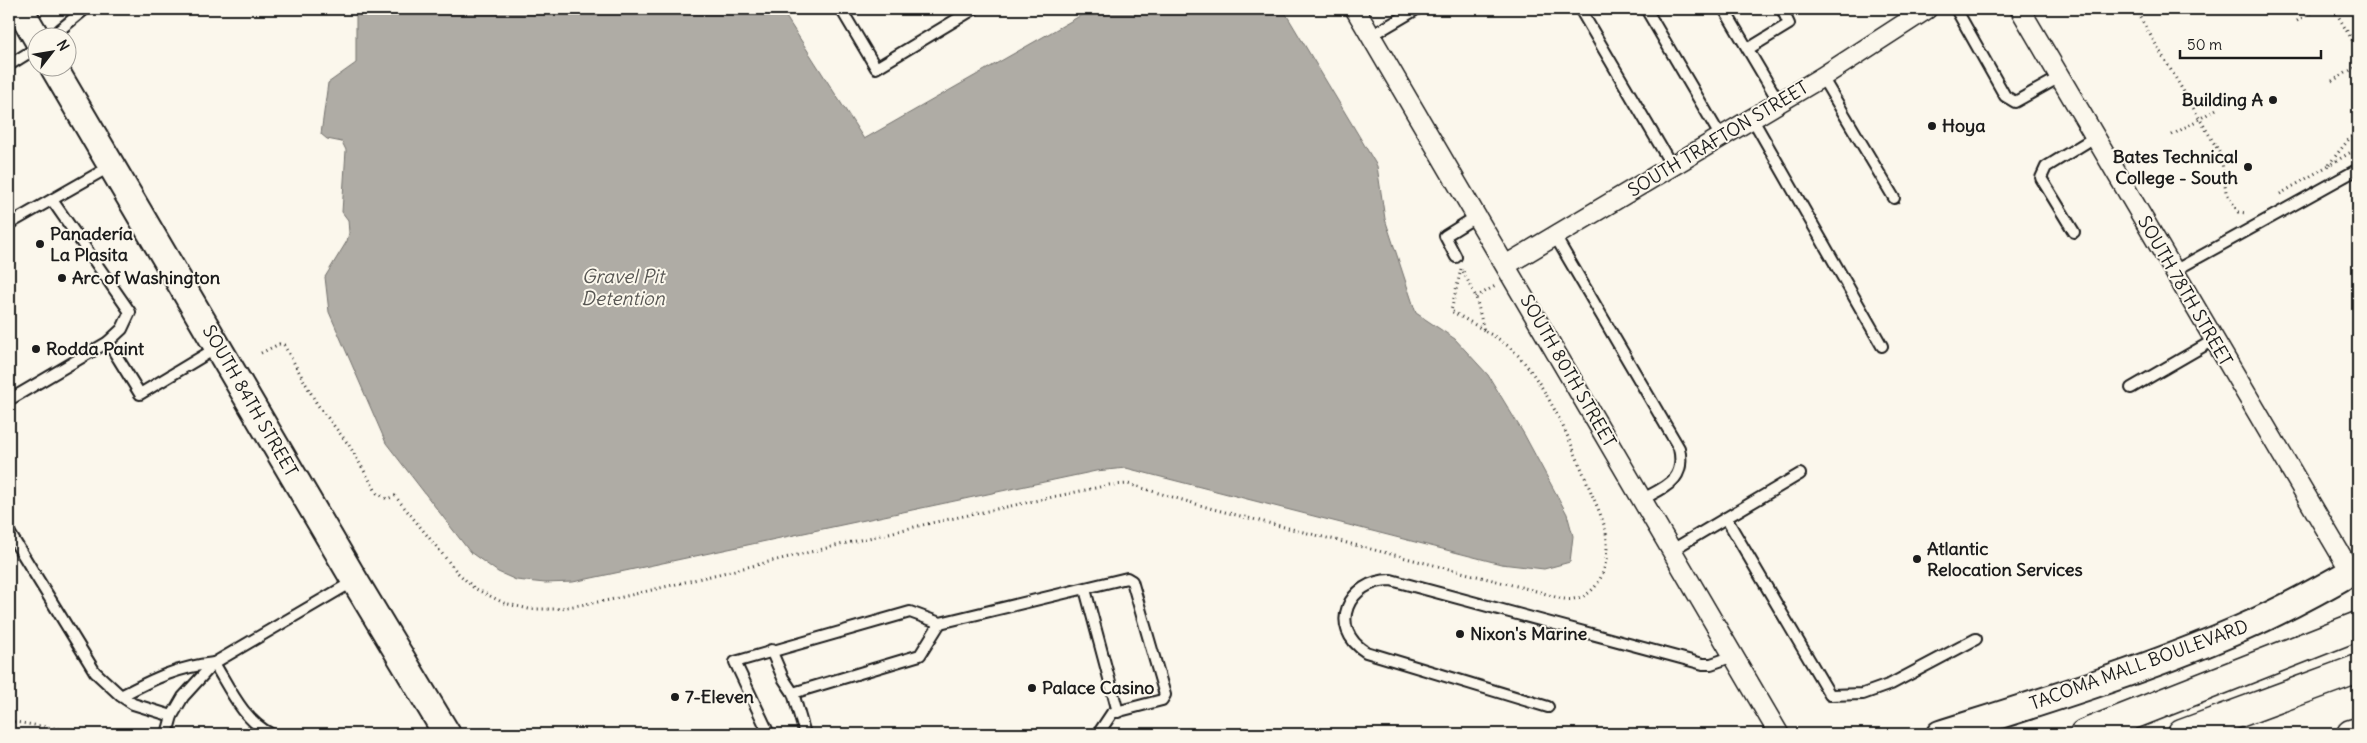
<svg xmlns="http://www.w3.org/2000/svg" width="2367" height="743" font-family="Delius,sans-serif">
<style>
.water{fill:#afaca5;stroke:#74726e}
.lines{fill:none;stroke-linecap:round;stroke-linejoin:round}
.service-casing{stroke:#1c1c1c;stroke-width:14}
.minor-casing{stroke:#1c1c1c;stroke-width:22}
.secondary-casing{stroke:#1c1c1c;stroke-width:30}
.motorway-casing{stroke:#1c1c1c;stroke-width:31}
.path{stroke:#1c1c1c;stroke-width:3;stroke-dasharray:1 4;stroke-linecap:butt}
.service{stroke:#fbf7ec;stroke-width:10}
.minor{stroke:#fbf7ec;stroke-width:19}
.secondary{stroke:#fbf7ec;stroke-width:26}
.motorway{stroke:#fbf7ec;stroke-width:28}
.poi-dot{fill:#1c1c1c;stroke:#fbf7ec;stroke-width:2}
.labels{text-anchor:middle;stroke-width:4;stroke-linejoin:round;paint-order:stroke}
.poi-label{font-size:18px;font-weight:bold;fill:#1c1c1c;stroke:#fbf7ec;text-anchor:start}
.street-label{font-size:18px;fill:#1c1c1c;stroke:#fbf7ec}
.water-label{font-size:19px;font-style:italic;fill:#575653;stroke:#fbf7ec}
</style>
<rect width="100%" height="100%" fill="#fbf7ec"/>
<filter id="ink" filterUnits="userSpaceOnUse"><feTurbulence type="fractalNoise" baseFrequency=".02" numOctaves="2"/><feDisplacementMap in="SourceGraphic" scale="10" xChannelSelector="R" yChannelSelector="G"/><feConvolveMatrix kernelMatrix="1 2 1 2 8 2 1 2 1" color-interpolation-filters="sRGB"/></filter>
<g filter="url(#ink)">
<polygon class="water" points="356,9 781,9 864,139 1092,9 1283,9 1377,166 1385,219 1416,313 1455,339 1488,375 1524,434 1567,514 1573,536 1570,562 1544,569 1501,564 1126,468 1096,471 573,582 545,583 516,580 498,572 470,552 386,443 329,312 325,277 347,241 349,233 348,220 342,212 346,150 342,142 327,139 321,134 328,83 356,63"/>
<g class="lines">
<defs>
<g id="service">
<polyline points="841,9 876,68 974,9"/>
<polyline points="1580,9 1672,166"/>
<polyline points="1646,9 1721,137"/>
<polyline points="1724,9 1779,102"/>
<polyline points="1956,9 2005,96 2015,102 2060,77"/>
<polyline points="1371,36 1417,9"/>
<polyline points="50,38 85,9"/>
<polyline points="1748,49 1789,24 1782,9"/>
<polyline points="9,65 38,47"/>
<polyline points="1822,77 1894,198"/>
<polyline points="1752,118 1882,346"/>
<polyline points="9,224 111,166"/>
<polyline points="2074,232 2041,178 2046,167 2095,137"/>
<path d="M1555,236L1679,448C1686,480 1667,486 1643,499"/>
<polyline points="1456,257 1445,236 1477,216"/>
<polyline points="2174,271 2358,169"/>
<polyline points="108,342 140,394 218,347"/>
<polyline points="2131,388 2214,340"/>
<polyline points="9,400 108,342 122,329 130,312 52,200"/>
<polyline points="1726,518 1830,695 1863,694 1891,684 1976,639"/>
<polyline points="9,532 95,672 121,696 133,704 172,716"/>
<polyline points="1672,550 1800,474"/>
<polyline points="1085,589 1118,712"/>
<polyline points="771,650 783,678 793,693 805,734"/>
<polyline points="793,693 920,655 940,623"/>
<path d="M121,696C153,679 177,667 214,663C230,689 243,720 271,734"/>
<path d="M1548,707L1366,652C1327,628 1348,580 1391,580L1703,664H1711L1734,656"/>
<polyline points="167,734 172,716 183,697 214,663 354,581"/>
<polyline points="769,734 735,662 910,612 940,623 1127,578 1132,581 1165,695 1162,700 1112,713 1098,734"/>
</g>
<g id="minor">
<polyline points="1355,9 1779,734"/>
<polyline points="2020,9 2351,572"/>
<polyline points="1506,265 1822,77 1927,9"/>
</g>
<g id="secondary">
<polyline points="20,9 38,40"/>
<polyline points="54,68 355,581 447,734"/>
<path d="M1940,734C2041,702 2143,671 2240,629C2281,611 2320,590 2358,568"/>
</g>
<g id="motorway">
<polyline points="2084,734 2358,626"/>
<polyline points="2182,734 2358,669"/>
<polyline points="2351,734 2358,732"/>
</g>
</defs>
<use href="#service" class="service-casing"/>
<use href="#minor" class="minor-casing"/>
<use href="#secondary" class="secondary-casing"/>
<use href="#motorway" class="motorway-casing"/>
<g class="path">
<polyline points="2135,9 2221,155 2226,192 2238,212 2246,213"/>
<polyline points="2334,9 2358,50"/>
<polyline points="2297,21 2317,9"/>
<polyline points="2332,81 2358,66"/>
<polyline points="2172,135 2218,108"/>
<polyline points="2329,164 2358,128"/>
<polyline points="2280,194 2358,148"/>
<polyline points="1461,269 1451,311 1484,330"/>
<polyline points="1476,297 1497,285"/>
<path d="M261,353L279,344L284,345L317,404L349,445L377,493L387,499L395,496L457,572L474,588L504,603L529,609H555L610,600L931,523L1109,485L1128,484L1213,509L1540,592C1550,595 1564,601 1573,599C1598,596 1607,569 1607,547C1608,528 1598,509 1591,492C1574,450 1557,407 1530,370C1518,353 1502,339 1484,331L1476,297L1462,269"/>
<polyline points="9,721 90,734"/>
</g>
<use href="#service" class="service"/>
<use href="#minor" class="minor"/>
<use href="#secondary" class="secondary"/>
<use href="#motorway" class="motorway"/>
</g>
</g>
<g class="poi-dot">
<circle cx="2273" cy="100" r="5"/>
<circle cx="1932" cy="126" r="5"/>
<circle cx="2248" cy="167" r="5"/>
<circle cx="40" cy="244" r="5"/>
<circle cx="62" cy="278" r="5"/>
<circle cx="36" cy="349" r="5"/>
<circle cx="1917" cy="559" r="5"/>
<circle cx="1460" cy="634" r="5"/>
<circle cx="1032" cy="688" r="5"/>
<circle cx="675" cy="697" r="5"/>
</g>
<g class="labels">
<g class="poi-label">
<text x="2263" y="106" text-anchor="end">Building A</text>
<text x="1942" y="132">Hoya</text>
<text x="2238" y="163" text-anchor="end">Bates Technical<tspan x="2238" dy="21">College - South</tspan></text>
<text x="50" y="240">Panadería<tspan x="50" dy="21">La Plasita</tspan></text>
<text x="72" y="284">Arc of Washington</text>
<text x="46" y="355">Rodda Paint</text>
<text x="1927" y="555">Atlantic<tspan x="1927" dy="21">Relocation Services</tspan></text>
<text x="1470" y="640">Nixon's Marine</text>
<text x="1042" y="694">Palace Casino</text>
<text x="685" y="703">7-Eleven</text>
</g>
<g class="street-label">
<text transform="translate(1718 139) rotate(-31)" y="6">SOUTH TRAFTON STREET</text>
<text transform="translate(2185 291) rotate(60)" y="6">SOUTH 78TH STREET</text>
<text transform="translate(1568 371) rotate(60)" y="6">SOUTH 80TH STREET</text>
<text transform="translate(250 401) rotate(60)" y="6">SOUTH 84TH STREET</text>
<text transform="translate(2139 665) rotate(-20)" y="6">TACOMA MALL BOULEVARD</text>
</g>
<g class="water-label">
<text x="623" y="283">Gravel Pit<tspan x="623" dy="22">Detention</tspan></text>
</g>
</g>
<rect width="2367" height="743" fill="none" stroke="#fbf7ec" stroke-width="30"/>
<rect x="15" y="15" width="2337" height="713" fill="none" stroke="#1c1c1c" stroke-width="2" filter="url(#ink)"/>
<g transform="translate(52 52) rotate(59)"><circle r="24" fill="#fbf7ec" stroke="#a29f99"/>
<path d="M0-4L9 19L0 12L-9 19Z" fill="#1c1c1c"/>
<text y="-8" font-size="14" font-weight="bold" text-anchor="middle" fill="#1c1c1c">N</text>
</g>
<path d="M2180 50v8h141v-8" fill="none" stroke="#1c1c1c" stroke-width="2.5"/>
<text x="2187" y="50" font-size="15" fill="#1c1c1c" stroke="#fbf7ec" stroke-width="4" paint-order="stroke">50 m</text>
</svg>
